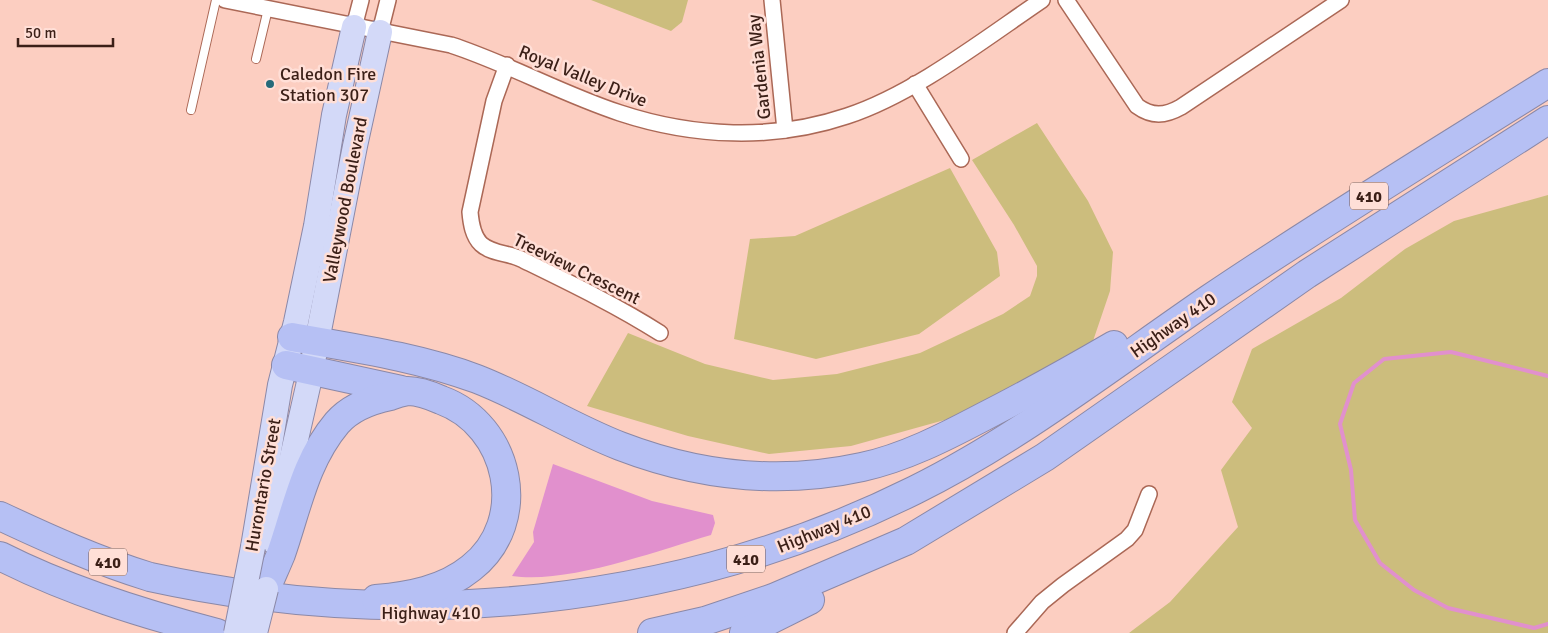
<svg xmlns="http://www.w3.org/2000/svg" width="1548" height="633" font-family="Signika,sans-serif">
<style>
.green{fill:#ccbd7d}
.water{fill:#e190cd}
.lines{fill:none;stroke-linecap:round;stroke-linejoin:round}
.stream{stroke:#e190cd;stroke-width:4}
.lane-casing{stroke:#ab6856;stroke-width:10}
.street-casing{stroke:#ab6856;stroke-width:18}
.primary-casing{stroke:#8b88a7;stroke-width:26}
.highway-casing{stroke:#8b88a7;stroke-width:30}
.lane{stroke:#fff;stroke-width:8}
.street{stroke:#fff;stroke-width:15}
.primary{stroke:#d3d9f8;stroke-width:24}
.highway{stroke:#b6c0f4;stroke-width:28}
.primary-bridge-casing{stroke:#8b88a7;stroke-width:26;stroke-linecap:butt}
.primary-bridge{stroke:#d3d9f8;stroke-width:24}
.poi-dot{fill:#256a7a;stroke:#ffdfd7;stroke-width:2}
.labels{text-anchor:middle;stroke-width:5;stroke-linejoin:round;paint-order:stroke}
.shield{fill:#ffdfd7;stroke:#765951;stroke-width:1}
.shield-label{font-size:16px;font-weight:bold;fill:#3b1f17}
.street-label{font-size:18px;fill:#3b1f17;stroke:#ffdfd7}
.poi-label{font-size:18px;fill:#3b1f17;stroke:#ffdfd7;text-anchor:start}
</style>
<rect width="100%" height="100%" fill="#fccec1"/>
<g class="green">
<polygon points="591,0 688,0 682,22 671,31"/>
<polygon points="1037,123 1088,201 1113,252 1110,291 1093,341 1047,374 959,416 851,446 769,454 688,436 587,406 628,333 705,364 773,380 837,374 920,353 1003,314 1030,296 1037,276 1037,266 1014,225 972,160"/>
<polygon points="950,168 997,252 1000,276 919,334 816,359 734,339 750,239 795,236"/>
<polygon points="1548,195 1548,633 1129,633 1170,602 1238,527 1221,470 1252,428 1232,402 1252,349 1341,298 1405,249 1454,221"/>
</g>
<path class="water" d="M553,464L652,501L713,515L715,523L711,535C656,551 569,584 512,576L534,542L533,532Z"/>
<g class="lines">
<polyline class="stream" points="1548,376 1451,352 1384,359 1354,383 1340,424 1351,470 1355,520 1380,563 1414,590 1448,608 1534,628 1548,624"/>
<defs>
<g id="lane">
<polyline points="256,59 268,9"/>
<polyline points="191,110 216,0"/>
</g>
<g id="street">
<path d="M225,0L451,45C509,64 562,94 620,113C693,137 773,141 847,116C914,94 983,40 1042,0"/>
<polyline points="772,0 785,130"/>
<path d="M1066,0L1137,106C1152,117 1165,116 1181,107L1341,0"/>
<polyline points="354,27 361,0"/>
<polyline points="380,32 388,0"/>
<path d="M507,65L494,101L470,212C471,224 473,236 481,244C492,254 509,253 521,259C568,282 616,305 660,333"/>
<polyline points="915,84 961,159"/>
<polyline points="1015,633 1042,602 1063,585 1127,539 1135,530 1149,494"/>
</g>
<g id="primary">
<polyline points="273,541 309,382 355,146 380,32"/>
<polyline points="253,547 280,385 296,322 316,226 334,115 354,27"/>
</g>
<g id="highway">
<path d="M292,337C354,348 418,357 477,379C526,398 571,427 620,446C698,476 780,485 862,467C904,458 945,437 983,417C1028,394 1071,370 1114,345"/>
<polyline points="286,365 401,390"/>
<path d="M0,516C49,539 98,561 150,577C405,633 680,607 915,490C1018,439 1114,364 1209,299C1320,224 1435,154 1548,83"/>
<path d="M0,556C69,591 143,614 217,633"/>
<path d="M266,589C271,577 276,566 281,554C297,508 305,461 337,423C350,408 371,400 390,396C395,394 402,392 408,391C418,391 432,396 441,400C510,425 531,521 471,568C444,590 409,596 376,599"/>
<polyline points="652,633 705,621 773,598 906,541 1045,457 1307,274 1548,120"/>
<polyline points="744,633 810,600"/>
</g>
</defs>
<use href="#lane" class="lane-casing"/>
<use href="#street" class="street-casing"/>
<use href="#primary" class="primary-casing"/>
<use href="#highway" class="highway-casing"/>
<use href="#lane" class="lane"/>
<use href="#street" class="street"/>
<use href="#primary" class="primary"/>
<use href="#highway" class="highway"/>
<defs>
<g id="primary-bridge">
<polyline points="236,633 253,547"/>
<polyline points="255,633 266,589"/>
</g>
</defs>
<use href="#primary-bridge" class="primary-bridge-casing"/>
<use href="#primary-bridge" class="primary-bridge"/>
</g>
<circle class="poi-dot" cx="270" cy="84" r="5"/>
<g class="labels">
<g class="shield">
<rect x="1350" y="182.5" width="38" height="27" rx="4"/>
<rect x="727" y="545.5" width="38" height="27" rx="4"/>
<rect x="89" y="548.5" width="38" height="27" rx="4"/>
</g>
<g class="shield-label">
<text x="1369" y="202">410</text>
<text x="746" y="565">410</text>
<text x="108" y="568">410</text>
</g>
<g class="street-label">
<text transform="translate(759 67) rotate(-96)" y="6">Gardenia Way</text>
<text transform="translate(583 76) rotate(22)" y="6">Royal Valley Drive</text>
<text transform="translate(345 200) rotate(-79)" y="6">Valleywood Boulevard</text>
<text transform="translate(577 269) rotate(26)" y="6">Treeview Crescent</text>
<text transform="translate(1173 325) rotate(-35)" y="6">Highway 410</text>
<text transform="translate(263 485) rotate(-80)" y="6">Hurontario Street</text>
<text transform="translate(824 529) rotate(-22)" y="6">Highway 410</text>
<text x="431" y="619">Highway 410</text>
</g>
<g class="poi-label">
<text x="280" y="80">Caledon Fire<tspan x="280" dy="21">Station 307</tspan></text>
</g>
</g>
<path d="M18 38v8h95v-8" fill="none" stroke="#3b1f17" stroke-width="2.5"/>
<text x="25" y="38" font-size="15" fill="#3b1f17" stroke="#ffdfd7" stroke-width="4" paint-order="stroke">50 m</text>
</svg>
